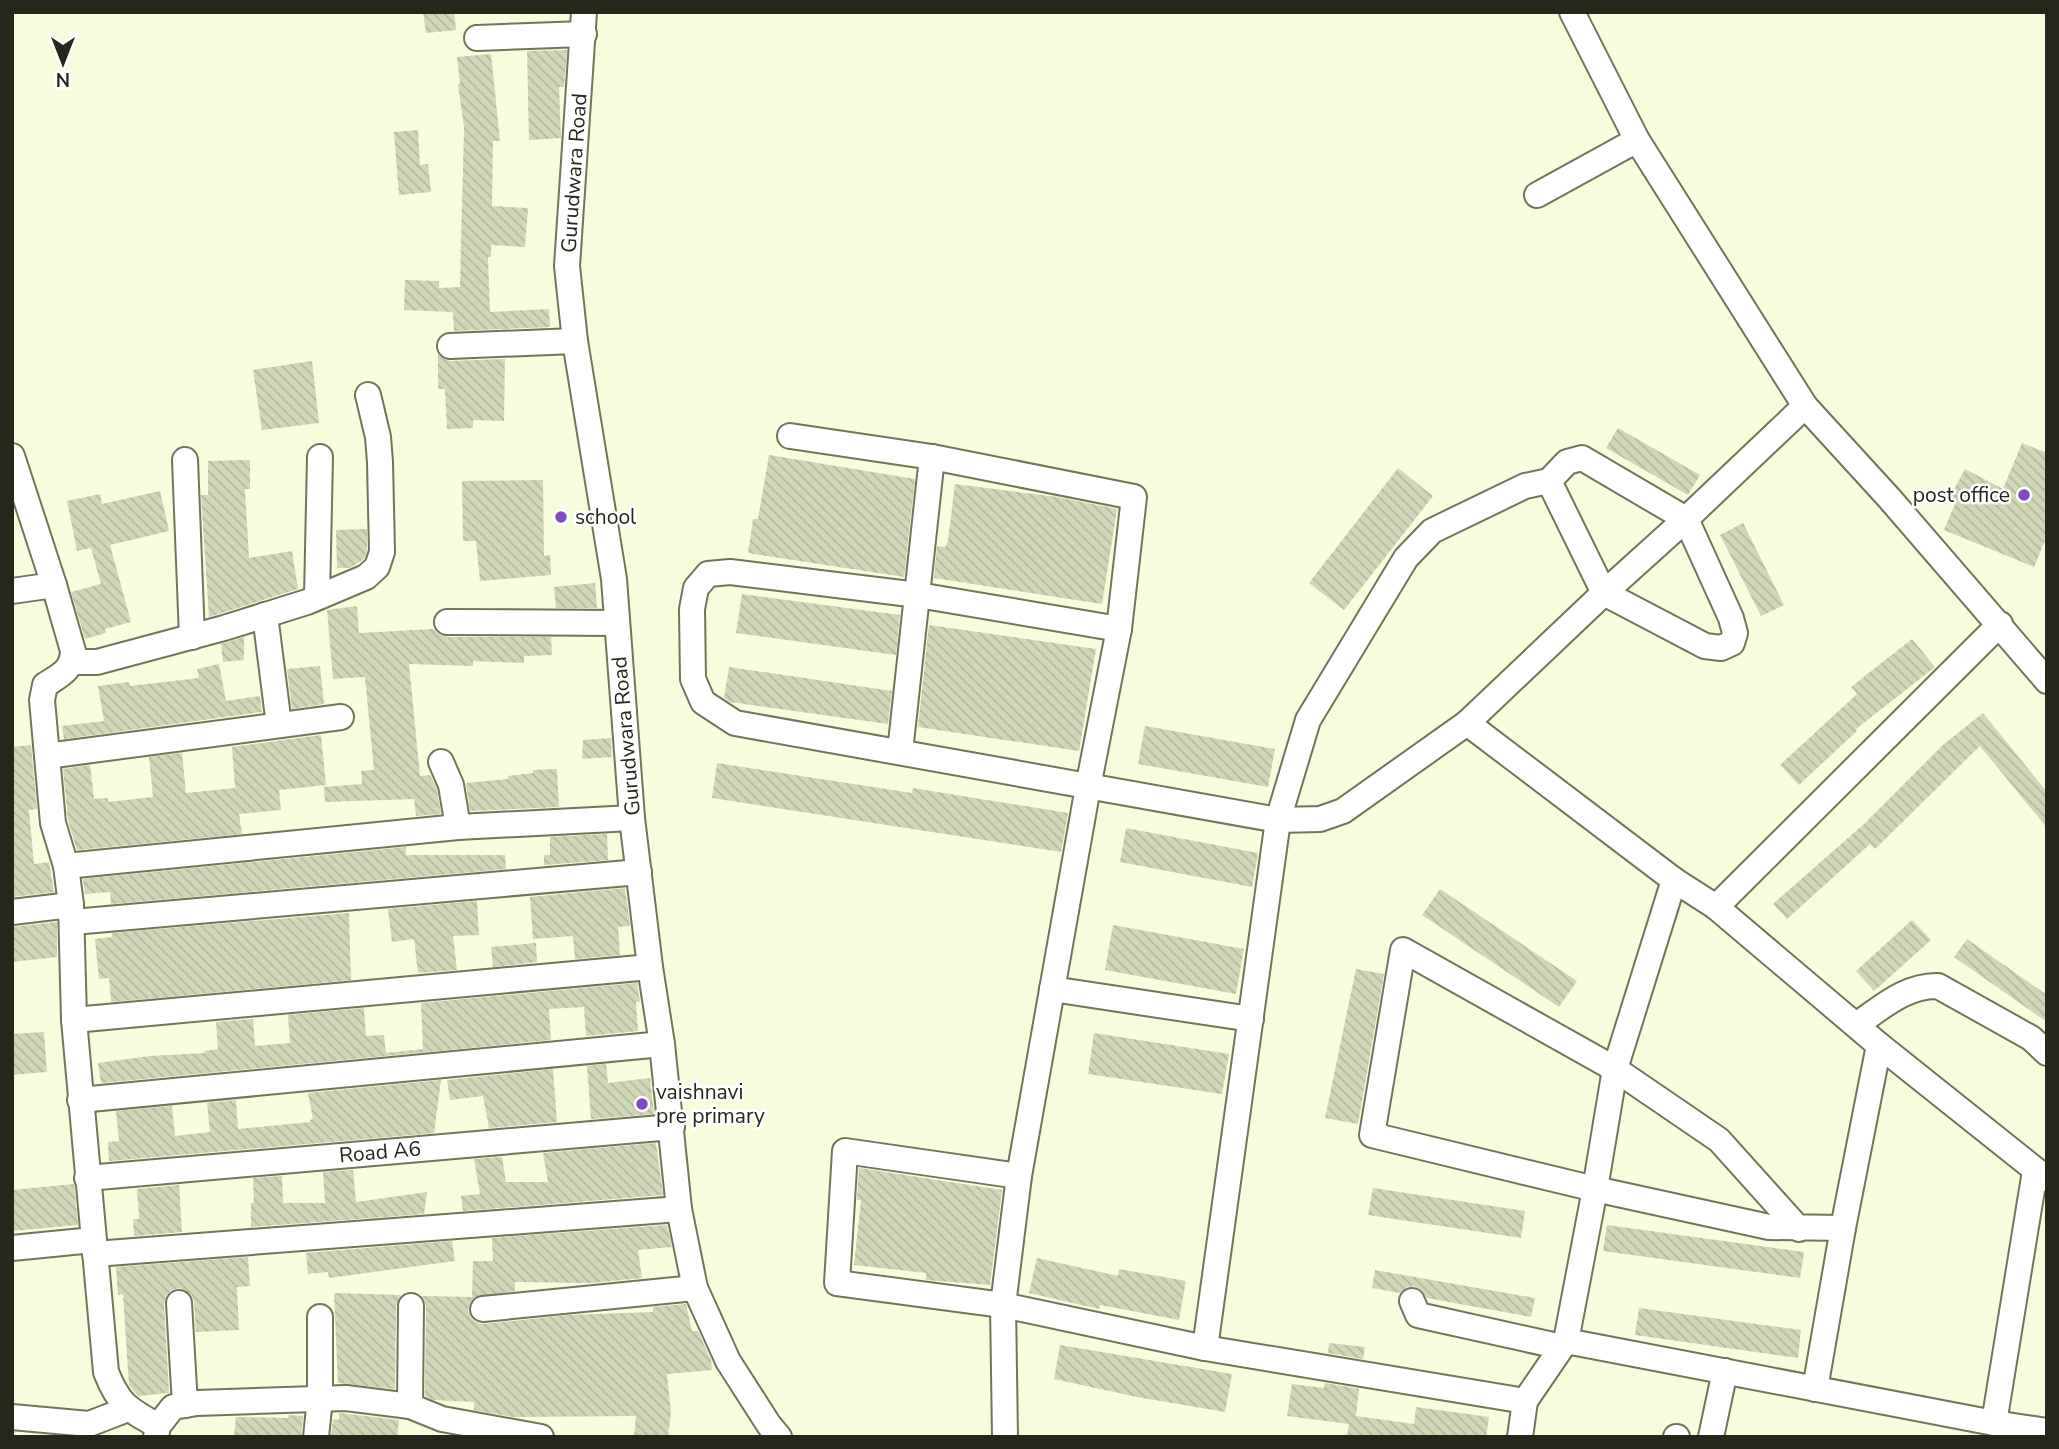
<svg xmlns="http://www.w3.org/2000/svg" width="2059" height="1449" font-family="'Nunito Sans',sans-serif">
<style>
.building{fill:url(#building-back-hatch)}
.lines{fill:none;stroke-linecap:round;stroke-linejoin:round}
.minor-casing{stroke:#707659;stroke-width:28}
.minor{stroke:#fff;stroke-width:24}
.poi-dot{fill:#7e4bc3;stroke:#fff;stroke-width:2.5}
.labels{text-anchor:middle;stroke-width:5;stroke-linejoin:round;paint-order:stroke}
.street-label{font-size:21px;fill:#25271b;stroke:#fff}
.poi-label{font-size:21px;fill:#25271b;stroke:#fff;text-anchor:start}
</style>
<defs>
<pattern id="building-back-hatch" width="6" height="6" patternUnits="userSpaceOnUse" patternTransform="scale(1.75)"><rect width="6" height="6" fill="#cfd7b7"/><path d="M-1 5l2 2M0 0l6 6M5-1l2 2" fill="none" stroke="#b2b99d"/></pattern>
</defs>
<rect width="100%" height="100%" fill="#f6fddc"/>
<g class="building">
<polygon points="423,12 454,12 456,30 426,33"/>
<polygon points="567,50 564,87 559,87 561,138 529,140 527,51"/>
<polygon points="491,54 500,141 493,141 492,206 528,208 525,247 491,245 491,257 488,257 490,312 549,309 550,327 454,331 453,312 404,310 405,280 439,281 439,288 460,287 464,128 458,84 460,84 457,57"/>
<polygon points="418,130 420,165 428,164 431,192 399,195 394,132"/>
<polygon points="438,354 443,359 451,361 505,359 504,421 473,420 473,428 447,429 445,389 438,389"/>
<polygon points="312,361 319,423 262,430 253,370"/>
<polygon points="1618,428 1700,475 1688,495 1606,448"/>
<polygon points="2022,443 2047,453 2047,536 2034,567 1944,530 1955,504 1948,501 1965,469 2003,489"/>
<polygon points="769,455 915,479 904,577 748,553 753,519 758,519"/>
<polygon points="250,460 250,489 245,489 249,558 292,551 298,589 209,617 201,495 208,495 208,461"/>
<polygon points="1398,468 1433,496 1344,610 1309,583"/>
<polygon points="543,480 544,556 550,555 551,575 480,581 476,541 463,541 462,481"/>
<polygon points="955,484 1057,497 1117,509 1102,604 934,578 937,546 945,547 948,541"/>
<polygon points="160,491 169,531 110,545 131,622 105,629 106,633 85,639 71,592 101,584 91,548 77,551 67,501 100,494 102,504"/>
<polygon points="1743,523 1784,605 1761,616 1720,535"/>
<polygon points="367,529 367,550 364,559 350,568 337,568 336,530"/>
<polygon points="595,583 597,608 556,608 554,587"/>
<polygon points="742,594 900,615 896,655 736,633"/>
<polygon points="357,606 359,633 434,629 439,634 447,637 551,637 552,655 524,656 524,663 473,661 473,666 409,664 420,776 430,775 437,789 441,814 416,816 414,799 325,802 324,787 362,784 361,771 374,770 365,677 333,679 327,610"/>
<polygon points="929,625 1096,649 1079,751 918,727"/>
<polygon points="244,637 244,660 223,662 221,644"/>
<polygon points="1912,639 1935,667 1856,729 1857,731 1799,785 1780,765 1857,694 1851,687"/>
<polygon points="219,664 226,701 260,696 262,712 64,739 62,726 104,721 98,686 129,682 130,686 199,678 197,669"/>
<polygon points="320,666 324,704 292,709 287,669"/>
<polygon points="729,667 892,691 888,724 730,702 724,698"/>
<polygon points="1983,713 2047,792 2047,828 1980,746 1875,849 1870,844 1787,919 1773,904 1864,824 1944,744"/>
<polygon points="1145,726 1275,749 1268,787 1138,764"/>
<polygon points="321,735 326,785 279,790 281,810 239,814 242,834 77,850 68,820 63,769 90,765 94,799 108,798 108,802 153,797 149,757 182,753 186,793 235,788 232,747"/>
<polygon points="611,738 612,757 582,759 583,740"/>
<polygon points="31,745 37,809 29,810 34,864 49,862 54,892 12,897 12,747"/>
<polygon points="717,763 912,793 913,788 1068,813 1061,852 712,798"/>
<polygon points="557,769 559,807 470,811 466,783 508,779 508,776 533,773 533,770"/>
<polygon points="1126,828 1258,853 1252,887 1120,862"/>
<polygon points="607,834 608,860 544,865 544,855 550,855 550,837"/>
<polygon points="406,847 406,855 505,855 506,869 111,904 110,892 85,894 83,879"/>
<polygon points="625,888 630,926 618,927 620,955 575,959 573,936 533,939 530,897"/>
<polygon points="1440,889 1577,981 1559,1007 1422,915"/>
<polygon points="477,901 479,935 453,936 457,970 418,973 414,939 392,942 388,909"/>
<polygon points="349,913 351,980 111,1002 109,978 99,979 95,939 112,937 112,933"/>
<polygon points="1912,920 1931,940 1874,991 1856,971"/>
<polygon points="57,922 57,957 12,962 12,927"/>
<polygon points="1113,925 1244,949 1236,994 1105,970"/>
<polygon points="1967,939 2047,995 2047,1022 1954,957"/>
<polygon points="536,943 537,962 493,967 491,947"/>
<polygon points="1356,969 1384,974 1358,1124 1325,1118"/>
<polygon points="637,983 640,1002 636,1002 638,1031 586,1036 584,1007 549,1009 551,1040 101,1083 98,1063 150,1056 205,1053 204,1051 218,1049 216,1022 253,1019 255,1046 290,1043 288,1015 364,1008 366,1036 384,1035 386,1053 423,1049 421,1003"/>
<polygon points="44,1032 47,1072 12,1075 12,1034"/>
<polygon points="1094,1033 1229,1054 1222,1094 1088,1074"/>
<polygon points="606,1064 608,1083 650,1078 654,1114 591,1119 587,1066"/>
<polygon points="553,1069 557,1122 489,1128 483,1096 450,1100 447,1080"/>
<polygon points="441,1080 434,1133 109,1161 108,1142 119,1141 116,1111 172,1106 175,1136 210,1132 207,1103 236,1100 238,1129 310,1122 310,1120 313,1119 308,1093"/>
<polygon points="656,1143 663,1195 463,1211 461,1196 480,1194 474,1159 502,1157 506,1182 548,1182 543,1153"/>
<polygon points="859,1168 1002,1190 990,1285 926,1280 926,1273 854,1265 861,1200 857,1200"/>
<polygon points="353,1170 356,1202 427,1192 424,1214 251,1227 251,1203 254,1203 253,1178 282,1176 283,1203 325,1203 323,1172"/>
<polygon points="74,1184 78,1225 12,1231 12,1190"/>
<polygon points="179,1185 182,1232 134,1236 133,1219 139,1219 137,1189"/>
<polygon points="1373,1188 1525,1211 1521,1238 1368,1215"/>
<polygon points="667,1225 672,1247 638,1250 642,1278 591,1283 515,1282 515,1291 475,1297 470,1302 468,1310 471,1318 478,1323 484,1324 569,1315 653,1312 653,1307 686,1304 692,1331 698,1331 711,1360 712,1370 667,1374 671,1413 668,1437 634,1437 636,1416 513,1417 474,1410 474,1402 434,1400 425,1396 426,1306 421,1296 472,1297 473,1261 493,1261 492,1238"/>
<polygon points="1607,1225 1804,1252 1800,1278 1603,1251"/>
<polygon points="452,1241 455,1261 329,1278 328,1272 308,1274 306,1253"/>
<polygon points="248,1257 250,1286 237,1287 239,1330 196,1332 194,1302 191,1294 179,1288 171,1290 166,1296 164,1304 169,1393 138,1396 129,1385 123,1294 118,1295 116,1267"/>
<polygon points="1037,1258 1118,1276 1119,1269 1186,1281 1179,1320 1100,1305 1099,1309 1029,1293"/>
<polygon points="1375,1270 1535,1298 1531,1317 1427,1298 1421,1290 1414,1286 1406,1288 1400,1293 1372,1288"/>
<polygon points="334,1293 401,1295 396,1306 395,1389 338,1383"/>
<polygon points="1639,1308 1801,1330 1798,1358 1635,1335"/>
<polygon points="1329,1343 1365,1347 1363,1359 1328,1353"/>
<polygon points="1060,1345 1232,1374 1225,1412 1137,1397 1054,1379"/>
<polygon points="1325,1383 1359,1389 1356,1416 1414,1424 1416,1407 1489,1417 1486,1437 1347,1437 1349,1424 1287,1416 1292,1384 1324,1388"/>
<polygon points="339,1413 399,1420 397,1437 331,1437 333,1419 339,1420"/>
<polygon points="288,1415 303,1416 301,1437 234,1437 236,1417 288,1418"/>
</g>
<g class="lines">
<defs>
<g id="minor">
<polyline points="584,12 567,266 575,341 614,579 632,818 650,967 662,1044 679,1209 695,1288 728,1361 769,1425 779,1437"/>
<polyline points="1572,12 1637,140 1805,406 1890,499 2047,681"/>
<polyline points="477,38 584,34"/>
<polyline points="1537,195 1637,140"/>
<polyline points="450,346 575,341"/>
<polyline points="790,436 932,457 1134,497 1119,629 1088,787 1019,1176 1003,1305 1005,1437"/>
<path d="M12,456L54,585L73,651C72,671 60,675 45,685L42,700L53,823L66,866L71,905L74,1020L106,1372C119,1405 128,1409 158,1426"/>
<polyline points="185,460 192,637"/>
<polyline points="12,591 54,585"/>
<polyline points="317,597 320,457"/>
<polyline points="265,615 279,725"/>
<polyline points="447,622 617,623"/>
<polyline points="2000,624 1716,907 1879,1045 2047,1179"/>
<polyline points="1119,629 918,595 730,572 708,574 696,588 692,609 693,679 703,702 735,723 1278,820 1320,819 1343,811 1467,723 1674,880 1716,907"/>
<polyline points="73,662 97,662 224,628 307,602 366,577 377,567 382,552 380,462 378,437 368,395"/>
<polyline points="1467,723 1604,593 1705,646 1721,648 1732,643 1735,633 1731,618 1686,519 1604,593 1549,481"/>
<polyline points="900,752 932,457"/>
<polyline points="47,756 341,717"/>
<polyline points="441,762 451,785 458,827"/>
<polyline points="66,866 458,827 632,818"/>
<polyline points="12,912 71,905"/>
<polyline points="73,922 639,872"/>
<polyline points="1052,989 1251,1019"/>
<polyline points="74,1020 650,967"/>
<path d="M1856,1025C1881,1008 1906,985 1938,986L2031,1038L2047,1053"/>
<polyline points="80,1100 662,1044"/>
<polyline points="1019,1176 845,1151 837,1283 1003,1305 1205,1348 1278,820 1308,720 1406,558 1432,531 1525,486 1549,481 1567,462 1582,458 1686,519 1805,406"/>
<polyline points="87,1178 672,1127"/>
<polyline points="1799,1229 1719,1140 1615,1069 1403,950 1372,1135 1595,1189 1769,1227 1843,1228 1879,1045"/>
<polyline points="12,1248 93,1240"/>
<polyline points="95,1254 679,1209"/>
<polyline points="1412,1301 1418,1315 1562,1347"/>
<polyline points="179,1303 185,1405"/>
<polyline points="483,1309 695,1288"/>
<polyline points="1566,1341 1595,1189 1615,1069 1674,880"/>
<polyline points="1205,1348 1525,1401 1520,1437"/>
<polyline points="1815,1389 1843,1228"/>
<polyline points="1525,1401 1566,1341 1994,1423 2047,1431"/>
<polyline points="410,1406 411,1306"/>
<polyline points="12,1417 89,1424 128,1409"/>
<polyline points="1994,1423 2035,1171"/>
<polyline points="156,1437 158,1426 173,1407 197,1403 346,1398 410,1406 442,1419 541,1437"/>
<polyline points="316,1437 320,1398 320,1317"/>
<polyline points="1676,1437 1677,1437"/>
<polyline points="1711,1437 1725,1371"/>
</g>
</defs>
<use href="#minor" class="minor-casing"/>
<use href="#minor" class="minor"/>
</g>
<g class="poi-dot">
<circle cx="2024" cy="495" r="7"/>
<circle cx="561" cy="517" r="7"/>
<circle cx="642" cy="1104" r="7"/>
</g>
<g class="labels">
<g class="street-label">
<text transform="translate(574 173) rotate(-86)" y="7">Gurudwara Road</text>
<text transform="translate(626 736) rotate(-95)" y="7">Gurudwara Road</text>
<text transform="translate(380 1152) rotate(-5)" y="7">Road A6</text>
</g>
<g class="poi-label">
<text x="2010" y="502" text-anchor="end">post office</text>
<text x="575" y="524">school</text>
<text x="656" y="1099">vaishnavi<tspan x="656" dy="24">pre primary</tspan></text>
</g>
</g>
<rect width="2059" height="1449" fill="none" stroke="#25271b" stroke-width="28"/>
<g transform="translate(63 63) rotate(180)" stroke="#ffffff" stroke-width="5" paint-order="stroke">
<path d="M0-5L12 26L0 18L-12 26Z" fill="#25271b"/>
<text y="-10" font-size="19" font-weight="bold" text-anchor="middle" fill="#25271b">N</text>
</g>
</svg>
